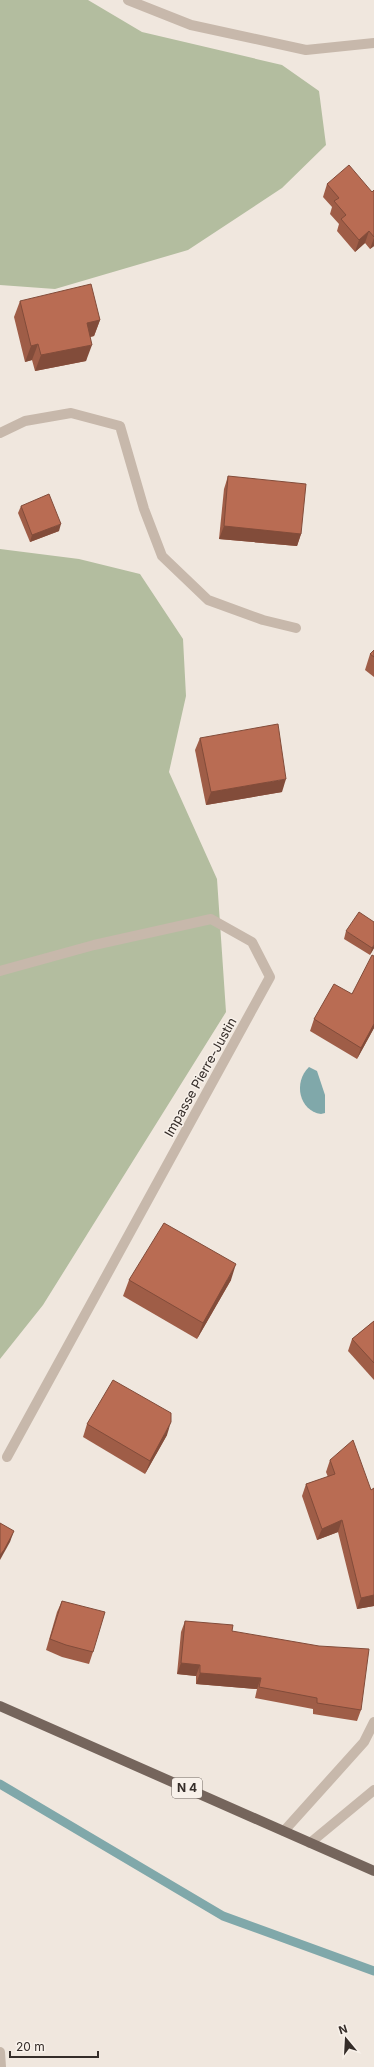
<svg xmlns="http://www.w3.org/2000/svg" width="374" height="2067" font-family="Inter,sans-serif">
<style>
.green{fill:#b3bd9f}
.water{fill:#80a8aa}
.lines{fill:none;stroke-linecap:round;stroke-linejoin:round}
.stream{stroke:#80a8aa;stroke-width:9}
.service{stroke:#c7b8ab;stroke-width:10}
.minor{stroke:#c7b8ab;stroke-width:10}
.primary{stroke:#75655c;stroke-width:10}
.wall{fill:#9f5d47}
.shaded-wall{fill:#824c3a}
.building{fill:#b96c53;stroke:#824c3a}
.labels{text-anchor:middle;stroke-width:3;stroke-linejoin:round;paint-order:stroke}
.shield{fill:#f8f1ea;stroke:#706863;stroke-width:1}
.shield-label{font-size:12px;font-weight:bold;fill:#352d29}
.street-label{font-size:13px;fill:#352d29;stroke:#f8f1ea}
</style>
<rect width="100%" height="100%" fill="#f0e7de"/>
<g class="green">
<polygon points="0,0 88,0 142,32 282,65 319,91 326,145 282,188 188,250 55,289 0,285"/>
<polygon points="0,549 79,559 140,574 183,639 186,696 169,772 217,879 226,1012 43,1305 0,1359"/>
</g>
<path class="water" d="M309,1067L317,1071L325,1095V1113L321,1114C299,1111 293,1082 309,1067Z"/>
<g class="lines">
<polyline class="stream" points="0,1784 223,1916 374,1971"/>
<g class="service">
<polyline points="0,433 25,421 71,413 120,426 144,509 162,556 208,600 263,620 296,628"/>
<polyline points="284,1831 364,1742 374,1722"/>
</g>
<g class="minor">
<polyline points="128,0 191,25 306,50 374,43"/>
<polyline points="0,971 94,945 211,919 252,942 270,977 7,1457"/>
<polyline points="310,1843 374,1790"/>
<polyline points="0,2052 1,2067"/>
</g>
<polyline class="primary" points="0,1706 374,1871"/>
</g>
<g class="wall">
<polygon points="327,184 372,192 374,190 374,246 370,249 365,243 355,252 337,231 339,224 330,214 332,207 323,197"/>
<polygon points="20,301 100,320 94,336 90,337 86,361 35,371 32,360 25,362 14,317"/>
<polygon points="228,476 301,534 297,546 219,539 224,489"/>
<polygon points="21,506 59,531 30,542 18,513"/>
<polygon points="374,650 374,677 365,670 370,654"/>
<polygon points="200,738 282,792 206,805 195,750"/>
<polygon points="346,931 374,948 370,955 344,939"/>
<polygon points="374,956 374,1028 357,1059 310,1031 314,1019 352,994"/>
<polygon points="129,1280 231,1280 197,1339 123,1296"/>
<polygon points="374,1321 374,1380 348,1351 352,1339"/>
<polygon points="87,1424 167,1435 145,1474 83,1437"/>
<polygon points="330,1460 371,1490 374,1488 374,1606 357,1609 338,1532 317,1540 302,1496 306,1484 328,1477 326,1472"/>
<polygon points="62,1601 93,1652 89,1664 62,1657 46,1650 57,1612"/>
<polygon points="185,1621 232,1631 361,1710 357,1721 313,1714 313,1709 255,1698 257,1689 196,1684 196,1676 177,1674 181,1632"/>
</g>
<g class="shaded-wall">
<polygon points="369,231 365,243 355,252 359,240"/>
<polygon points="374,238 374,246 370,249"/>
<polygon points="100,320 94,336 81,339 87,323"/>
<polygon points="38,344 32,360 25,362 31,346"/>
<polygon points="92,345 86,361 35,371 41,355"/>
<polygon points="61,524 59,531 30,542 32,535"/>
<polygon points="224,526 301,534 297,546 219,539"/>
<polygon points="286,779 282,792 206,805 211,792"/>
<polygon points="374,945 374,948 370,955 372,948"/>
<polygon points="374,1024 374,1028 357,1059 361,1048"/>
<polygon points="236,1264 231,1280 197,1339 203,1323"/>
<polygon points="171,1422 167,1435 145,1474 150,1461"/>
<polygon points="342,1520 338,1532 317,1540 322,1529"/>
<polygon points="14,1531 10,1542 0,1560 0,1555"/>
<polygon points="374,1595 374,1606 357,1609 361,1598"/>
<polygon points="181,1663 200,1665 196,1676 177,1674"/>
<polygon points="200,1673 261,1678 257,1689 196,1684"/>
</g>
<g class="building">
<polygon points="349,165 372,192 374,190 374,237 369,231 359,240 341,219 346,215 334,201 339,198 327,184"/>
<polygon points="91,284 100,320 87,323 92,345 41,355 38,344 31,346 20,301"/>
<polygon points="228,476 306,484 301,534 224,526"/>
<polygon points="49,494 61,524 32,535 21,506"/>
<polygon points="374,650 374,657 370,654"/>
<polygon points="278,724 286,779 211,792 200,738"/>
<polygon points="359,912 374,922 374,945 372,948 346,931"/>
<polygon points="372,955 374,956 374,1024 361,1048 314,1019 334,984 352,994"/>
<polygon points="164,1223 236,1264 203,1323 129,1280"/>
<polygon points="374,1321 374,1363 352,1339"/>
<polygon points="113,1380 171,1413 171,1422 150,1461 87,1424"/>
<polygon points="353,1440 371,1490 374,1488 374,1595 361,1598 342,1520 322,1529 306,1484 335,1474 330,1460"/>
<polygon points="0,1523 14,1531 4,1550 0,1555"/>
<polygon points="62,1601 105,1612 93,1652 66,1645 50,1639"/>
<polygon points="185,1621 233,1625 232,1631 319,1646 369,1649 361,1710 317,1703 317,1698 259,1687 261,1678 200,1673 200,1665 181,1663"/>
</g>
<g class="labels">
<rect class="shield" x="172" y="1778" width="30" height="20" rx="3"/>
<g class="shield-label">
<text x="187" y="1792">N 4</text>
</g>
<g class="street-label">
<text transform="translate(200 1077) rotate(-61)" y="5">Impasse Pierre-Justin</text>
</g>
</g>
<g transform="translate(346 2039) rotate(342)" stroke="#f8f1ea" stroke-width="3" paint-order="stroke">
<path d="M0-3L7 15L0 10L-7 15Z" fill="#352d29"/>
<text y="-6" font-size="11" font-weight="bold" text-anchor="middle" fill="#352d29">N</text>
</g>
<path d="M10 2051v6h88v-6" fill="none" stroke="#352d29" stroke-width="2"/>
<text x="16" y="2051" font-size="12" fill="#352d29" stroke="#f8f1ea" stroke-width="3" paint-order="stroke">20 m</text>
</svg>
